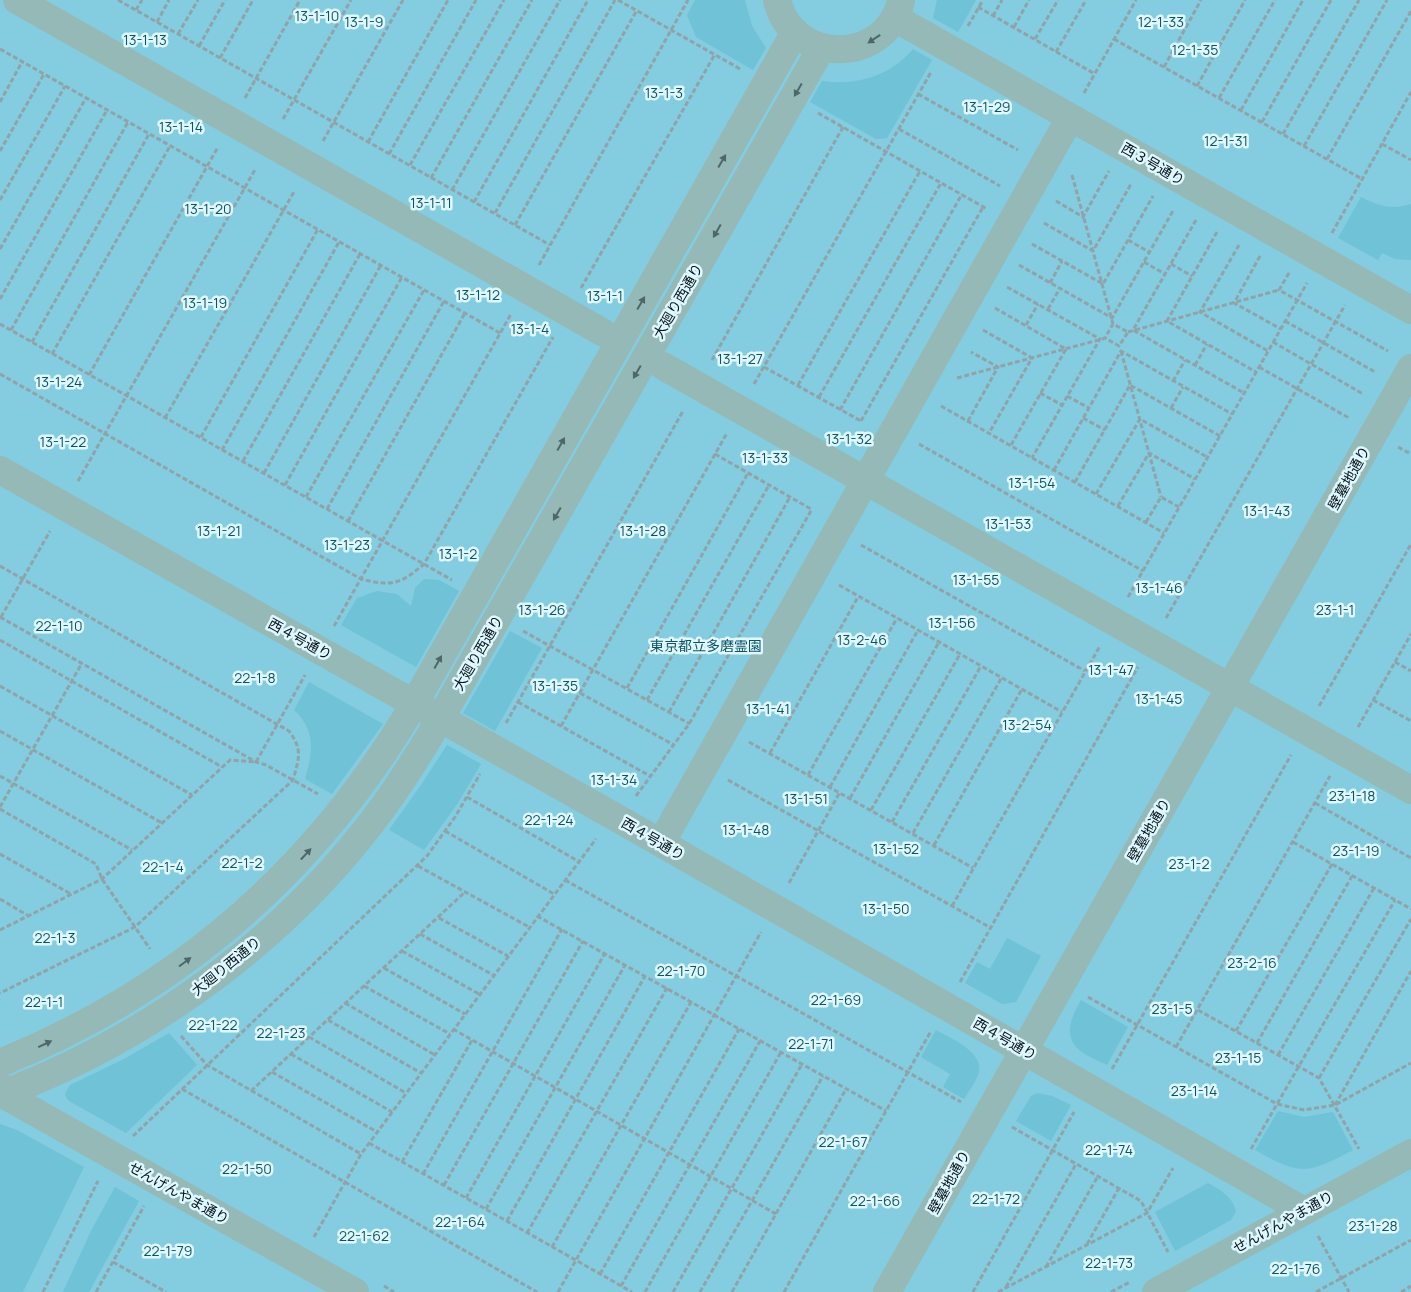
<svg xmlns="http://www.w3.org/2000/svg" width="1411" height="1292" font-family="Manrope,'Noto Sans JP',sans-serif">
<style>
.green{fill:#84ccdf}
.forest{fill:#70c2d7}
.lines{fill:none;stroke-linecap:round;stroke-linejoin:round}
.path{stroke:#8fa4aa;stroke-width:3;stroke-dasharray:5 2.5;stroke-linecap:butt}
.minor{stroke:#95b9b7;stroke-width:28}
.oneway{fill:#4e6768}
.labels{text-anchor:middle;stroke-width:5;stroke-linejoin:round;paint-order:stroke}
.park-label{font-size:14px;fill:#0c5463;stroke:#dff7fe}
.street-label{font-size:14px;fill:#061519;stroke:#dff7fe}
</style>
<rect width="100%" height="100%" fill="#dff7fe"/>
<rect class="green" x="0" y="0" width="1411" height="1292"/>
<g class="forest">
<polygon points="695,0 745,0 752,26 766,48 753,70 696,37 687,15"/>
<polygon points="937,0 976,0 958,32 933,18"/>
<path d="M913,49L932,60L887,138L876,139L810,102L822,81C857,86 890,76 913,49Z"/>
<path d="M1361,197C1378,206 1392,210 1411,204V260L1395,259L1382,253L1378,260L1338,238Z"/>
<polygon points="424,579 439,580 459,591 416,667 341,625 357,598 377,591 397,594 411,606 415,588"/>
<polygon points="510,631 542,648 495,731 463,713"/>
<path d="M309,682L383,724L332,794L305,779C313,752 316,730 294,710Z"/>
<polygon points="447,745 481,764 458,803 424,850 389,830 421,785"/>
<polygon points="1007,938 1041,956 1016,1002 1002,1004 965,983 977,962 990,969"/>
<path d="M1081,1000L1128,1027L1107,1065C1099,1061 1082,1054 1077,1048C1063,1033 1073,1014 1081,1000Z"/>
<path d="M936,1030C950,1038 987,1053 978,1075C975,1083 969,1091 964,1099L943,1087L950,1074L921,1057Z"/>
<polygon points="169,1033 197,1065 126,1133 69,1101 66,1097 65,1094 70,1085 124,1059"/>
<polygon points="1038,1093 1052,1096 1071,1105 1051,1141 1016,1121 1031,1096"/>
<path d="M1278,1111L1304,1117L1333,1112L1353,1150C1308,1174 1301,1176 1255,1150Z"/>
<polygon points="0,1124 17,1130 84,1167 23,1292 0,1292"/>
<path d="M1208,1183C1222,1191 1232,1196 1236,1211L1231,1220L1175,1251L1155,1212Z"/>
<polygon points="115,1187 139,1201 89,1292 63,1292 91,1231"/>
</g>
<g class="lines">
<g class="path">
<polyline points="118,0 550,245"/>
<polyline points="618,0 742,70"/>
<polyline points="978,7 1095,74"/>
<polyline points="136,10 142,0"/>
<polyline points="993,16 1002,0"/>
<polyline points="157,22 169,0"/>
<polyline points="968,26 983,0"/>
<polyline points="1014,27 1029,0"/>
<polyline points="178,34 198,0"/>
<polyline points="1035,39 1058,0"/>
<polyline points="1114,39 1362,179"/>
<polyline points="199,46 225,0"/>
<polyline points="0,49 500,333"/>
<polyline points="1056,52 1086,0"/>
<polyline points="220,58 253,0"/>
<polyline points="1164,67 1201,0"/>
<polyline points="1197,86 1245,0"/>
<polyline points="1084,93 1136,0"/>
<polyline points="918,94 1018,150"/>
<polyline points="245,98 300,0"/>
<polyline points="1219,98 1275,0"/>
<polyline points="0,102 22,62"/>
<polyline points="1241,110 1303,0"/>
<polyline points="818,113 987,209"/>
<polyline points="283,119 351,0"/>
<polyline points="1262,122 1331,0"/>
<polyline points="899,129 1000,186"/>
<polyline points="1283,134 1359,0"/>
<polyline points="323,141 403,0"/>
<polyline points="368,142 448,0"/>
<polyline points="1382,144 1411,160"/>
<polyline points="1304,146 1387,0"/>
<polyline points="0,151 44,74"/>
<polyline points="389,154 476,0"/>
<polyline points="1327,159 1411,11"/>
<polyline points="410,165 504,0"/>
<polyline points="1072,175 1113,324"/>
<polyline points="431,178 532,0"/>
<polyline points="452,190 560,0"/>
<polyline points="0,200 65,86"/>
<polyline points="1056,201 1083,217 1109,171"/>
<polyline points="474,202 588,0"/>
<polyline points="495,213 615,0"/>
<polyline points="1196,220 1133,330 1244,393"/>
<polyline points="1044,223 1093,251 1131,184"/>
<polyline points="515,225 637,10"/>
<polyline points="1217,232 1167,321 1256,372"/>
<polyline points="1332,233 1411,92"/>
<polyline points="1128,240 1149,252"/>
<polyline points="1032,244 1103,284 1153,196"/>
<polyline points="1239,245 1200,312 1268,351"/>
<polyline points="0,249 86,98"/>
<polyline points="1260,256 1234,303 1281,329"/>
<polyline points="1144,262 1165,274"/>
<polyline points="1171,264 1192,276"/>
<polyline points="539,265 688,0"/>
<polyline points="1019,265 1112,318 1174,209"/>
<polyline points="1289,273 1279,290 1388,351"/>
<polyline points="1050,283 1062,261"/>
<polyline points="1007,287 1100,339 1032,458"/>
<polyline points="581,288 715,54"/>
<polyline points="0,299 107,110"/>
<polyline points="995,308 1066,349 1011,445"/>
<polyline points="1048,309 1060,288"/>
<polyline points="1285,321 1375,372"/>
<polyline points="0,324 452,580"/>
<polyline points="1026,325 1038,304"/>
<polyline points="11,330 128,122"/>
<polyline points="983,330 1032,358 989,433"/>
<polyline points="1128,332 1279,290"/>
<polyline points="32,342 149,134"/>
<polyline points="1273,342 1363,394"/>
<polyline points="1121,351 1161,497"/>
<polyline points="52,354 170,146"/>
<polyline points="712,360 843,127"/>
<polyline points="1195,365 1207,344"/>
<polyline points="764,367 861,421"/>
<polyline points="1259,367 1349,418"/>
<path d="M0,374L361,579C391,587 401,584 424,564L553,337"/>
<polyline points="89,375 218,147"/>
<polyline points="957,378 1102,339 1105,338 1113,324 1128,332 1119,346 1105,338"/>
<polyline points="1173,381 1185,360"/>
<polyline points="754,384 931,72"/>
<polyline points="798,385 920,171"/>
<polyline points="1040,393 1062,405"/>
<polyline points="1067,396 1089,408"/>
<polyline points="819,397 941,183"/>
<polyline points="941,406 1164,533"/>
<polyline points="1171,408 1183,387"/>
<polyline points="840,410 962,194"/>
<polyline points="165,418 295,190"/>
<polyline points="1083,418 1105,430"/>
<polyline points="861,421 983,207"/>
<polyline points="968,421 998,367 971,352"/>
<polyline points="201,437 318,229"/>
<polyline points="919,444 1143,571"/>
<polyline points="1398,447 1411,454"/>
<polyline points="222,450 339,242"/>
<polyline points="715,454 811,509"/>
<polyline points="243,461 360,254"/>
<polyline points="1054,470 1121,351 1232,414"/>
<polyline points="264,473 381,265"/>
<polyline points="78,481 256,168"/>
<polyline points="1075,482 1130,385 1220,436"/>
<polyline points="285,485 402,277"/>
<polyline points="1096,494 1140,419 1207,457"/>
<polyline points="306,497 424,290"/>
<polyline points="1118,506 1149,453 1195,479"/>
<polyline points="327,509 444,301"/>
<polyline points="348,521 465,313"/>
<polyline points="1146,522 1161,497 1179,507"/>
<polyline points="861,545 1085,671"/>
<path d="M0,566L289,731C303,750 299,758 293,780L135,927L0,993"/>
<polyline points="839,585 1062,712"/>
<polyline points="1128,597 1307,283"/>
<polyline points="0,617 256,762 266,765 318,794"/>
<polyline points="1,617 50,531"/>
<polyline points="1166,618 1345,305"/>
<polyline points="334,626 511,314"/>
<polyline points="523,631 690,724"/>
<polyline points="0,640 222,767"/>
<polyline points="1395,662 1411,671"/>
<polyline points="0,686 192,795"/>
<polyline points="627,688 748,473"/>
<polyline points="580,693 674,745"/>
<polyline points="647,700 769,485"/>
<polyline points="1373,700 1411,721"/>
<polyline points="518,702 650,776"/>
<polyline points="1319,706 1411,544"/>
<polyline points="669,712 790,497"/>
<polyline points="506,723 683,411"/>
<polyline points="561,726 727,433"/>
<polyline points="1358,727 1411,634"/>
<polyline points="0,731 162,823"/>
<polyline points="749,742 973,868"/>
<polyline points="770,753 858,597"/>
<polyline points="808,775 897,618"/>
<polyline points="0,776 132,850"/>
<polyline points="728,780 991,928"/>
<polyline points="830,787 918,630"/>
<polyline points="636,796 689,724 812,509"/>
<polyline points="467,797 578,861"/>
<polyline points="850,798 939,642"/>
<polyline points="1315,803 1411,858"/>
<polyline points="0,807 82,663"/>
<polyline points="0,809 96,864 102,879 150,949"/>
<polyline points="871,810 960,654"/>
<polyline points="892,822 981,666"/>
<polyline points="445,831 554,894"/>
<polyline points="913,833 1002,677"/>
<polyline points="1293,842 1411,909"/>
<polyline points="934,845 1022,689"/>
<polyline points="0,854 71,894"/>
<polyline points="418,866 529,927"/>
<polyline points="565,880 961,1102"/>
<polyline points="789,883 840,792"/>
<polyline points="0,899 27,915"/>
<polyline points="952,906 1100,646"/>
<polyline points="537,916 886,1111"/>
<polyline points="439,918 508,956"/>
<polyline points="0,930 102,879 230,760 256,762 305,675"/>
<polyline points="420,934 493,975"/>
<polyline points="402,951 479,994"/>
<polyline points="384,968 465,1014"/>
<polyline points="960,982 1138,667"/>
<polyline points="364,986 450,1034"/>
<polyline points="1088,997 1277,1104 1304,1110 1335,1105 1411,1063"/>
<polyline points="345,1003 435,1055"/>
<polyline points="1198,1010 1319,1078 1359,1149"/>
<polyline points="328,1020 421,1073"/>
<polyline points="453,1029 776,1214"/>
<polyline points="1236,1031 1332,864"/>
<polyline points="181,1036 207,1065 361,1154"/>
<polyline points="309,1037 406,1093"/>
<polyline points="1257,1043 1352,876"/>
<polyline points="1176,1047 1330,776"/>
<polyline points="291,1054 392,1112"/>
<polyline points="1278,1055 1374,888"/>
<polyline points="1112,1069 1291,755"/>
<polyline points="272,1072 377,1132"/>
<polyline points="1319,1078 1411,919"/>
<polyline points="182,1089 537,1292"/>
<polyline points="251,1091 465,892"/>
<polyline points="1335,1105 1411,971"/>
<polyline points="1012,1127 1141,1201 1168,1252"/>
<polyline points="133,1136 427,856 455,817 480,774"/>
<polyline points="369,1143 632,1292"/>
<polyline points="1251,1149 1395,900"/>
<polyline points="402,1162 472,1040"/>
<polyline points="423,1174 562,929"/>
<polyline points="444,1185 583,941"/>
<polyline points="466,1198 605,953"/>
<polyline points="486,1209 625,965"/>
<polyline points="507,1221 645,976"/>
<polyline points="527,1233 667,988"/>
<polyline points="1318,1236 1349,1292"/>
<polyline points="314,1237 361,1154 596,839"/>
<polyline points="1087,1244 1119,1188"/>
<polyline points="552,1247 691,1002"/>
<polyline points="113,1262 166,1292"/>
<polyline points="1046,1267 1098,1176"/>
<polyline points="600,1274 739,1029"/>
<polyline points="384,1286 394,1292"/>
<polyline points="621,1286 760,1041"/>
<polyline points="1006,1287 1076,1164"/>
<polyline points="43,1292 98,1181"/>
<polyline points="96,1292 144,1206"/>
<polyline points="558,1292 761,932"/>
<polyline points="645,1292 781,1052"/>
<polyline points="673,1292 802,1064"/>
<polyline points="700,1292 823,1076"/>
<polyline points="732,1292 846,1089"/>
<polyline points="784,1292 931,1031"/>
<polyline points="973,1292 1074,1112"/>
<polyline points="998,1292 1147,1213 1173,1168"/>
<polyline points="1111,1292 1130,1282"/>
<polyline points="1316,1292 1411,1240"/>
<polyline points="1401,1292 1411,1286"/>
</g>
<g class="minor">
<polyline points="17,0 602,332"/>
<path d="M777,0C792,65 885,66 901,1"/>
<polyline points="895,18 1411,310"/>
<polyline points="663,366 1411,790"/>
<polyline points="0,470 617,818 1304,1211"/>
<polyline points="661,843 1070,118"/>
<path d="M0,1063C179,990 316,871 414,704L795,32"/>
<polyline points="0,1086 3,1094 355,1292"/>
<path d="M0,1095C151,1038 289,937 384,806C409,771 431,735 452,698L822,47"/>
<polyline points="887,1292 1411,368"/>
<polyline points="1156,1292 1411,1153"/>
</g>
</g>
<defs><path id="oneway-solid" d="M-6-.8H1V-3.2L6.5 0L1 3.2V.8H-6Z" transform="scale(1.25)"/></defs>
<g class="oneway">
<use href="#oneway-solid" transform="translate(874 39) rotate(146)"/>
<use href="#oneway-solid" transform="translate(798 90) rotate(120)"/>
<use href="#oneway-solid" transform="translate(722 161) rotate(-60)"/>
<use href="#oneway-solid" transform="translate(717 231) rotate(120)"/>
<use href="#oneway-solid" transform="translate(641 303) rotate(-60)"/>
<use href="#oneway-solid" transform="translate(637 372) rotate(120)"/>
<use href="#oneway-solid" transform="translate(561 444) rotate(-61)"/>
<use href="#oneway-solid" transform="translate(557 514) rotate(120)"/>
<use href="#oneway-solid" transform="translate(438 662) rotate(-61)"/>
<use href="#oneway-solid" transform="translate(306 854) rotate(-47)"/>
<use href="#oneway-solid" transform="translate(185 962) rotate(-37)"/>
<use href="#oneway-solid" transform="translate(45 1044) rotate(-25)"/>
</g>
<g class="labels">
<g class="park-label">
<text x="317" y="21">13-1-10</text>
<text x="364" y="27">13-1-9</text>
<text x="1161" y="27">12-1-33</text>
<text x="145" y="45">13-1-13</text>
<text x="1195" y="55">12-1-35</text>
<text x="664" y="98">13-1-3</text>
<text x="987" y="112">13-1-29</text>
<text x="181" y="132">13-1-14</text>
<text x="1226" y="146">12-1-31</text>
<text x="431" y="208">13-1-11</text>
<text x="208" y="214">13-1-20</text>
<text x="478" y="300">13-1-12</text>
<text x="605" y="301">13-1-1</text>
<text x="205" y="308">13-1-19</text>
<text x="530" y="334">13-1-4</text>
<text x="740" y="364">13-1-27</text>
<text x="59" y="387">13-1-24</text>
<text x="849" y="444">13-1-32</text>
<text x="63" y="447">13-1-22</text>
<text x="765" y="463">13-1-33</text>
<text x="1032" y="488">13-1-54</text>
<text x="1267" y="516">13-1-43</text>
<text x="1008" y="529">13-1-53</text>
<text x="219" y="536">13-1-21</text>
<text x="643" y="536">13-1-28</text>
<text x="347" y="550">13-1-23</text>
<text x="458" y="559">13-1-2</text>
<text x="976" y="585">13-1-55</text>
<text x="1159" y="593">13-1-46</text>
<text x="542" y="615">13-1-26</text>
<text x="1335" y="615">23-1-1</text>
<text x="952" y="628">13-1-56</text>
<text x="59" y="631">22-1-10</text>
<text x="862" y="645">13-2-46</text>
<text x="706" y="651">東京都立多磨霊園</text>
<text x="1111" y="675">13-1-47</text>
<text x="255" y="683">22-1-8</text>
<text x="555" y="691">13-1-35</text>
<text x="1159" y="704">13-1-45</text>
<text x="768" y="714">13-1-41</text>
<text x="1027" y="730">13-2-54</text>
<text x="614" y="785">13-1-34</text>
<text x="1352" y="801">23-1-18</text>
<text x="806" y="804">13-1-51</text>
<text x="549" y="825">22-1-24</text>
<text x="746" y="835">13-1-48</text>
<text x="896" y="854">13-1-52</text>
<text x="1356" y="856">23-1-19</text>
<text x="242" y="868">22-1-2</text>
<text x="1189" y="869">23-1-2</text>
<text x="163" y="872">22-1-4</text>
<text x="886" y="914">13-1-50</text>
<text x="55" y="943">22-1-3</text>
<text x="1252" y="968">23-2-16</text>
<text x="681" y="976">22-1-70</text>
<text x="836" y="1005">22-1-69</text>
<text x="44" y="1007">22-1-1</text>
<text x="1172" y="1014">23-1-5</text>
<text x="213" y="1030">22-1-22</text>
<text x="281" y="1038">22-1-23</text>
<text x="811" y="1049">22-1-71</text>
<text x="1238" y="1063">23-1-15</text>
<text x="1194" y="1096">23-1-14</text>
<text x="843" y="1147">22-1-67</text>
<text x="1109" y="1155">22-1-74</text>
<text x="247" y="1174">22-1-50</text>
<text x="996" y="1204">22-1-72</text>
<text x="875" y="1206">22-1-66</text>
<text x="460" y="1227">22-1-64</text>
<text x="1373" y="1231">23-1-28</text>
<text x="364" y="1241">22-1-62</text>
<text x="168" y="1256">22-1-79</text>
<text x="1109" y="1268">22-1-73</text>
<text x="1296" y="1274">22-1-76</text>
</g>
<g class="street-label">
<text transform="translate(1153 164) rotate(30)" y="5">西３号通り</text>
<text transform="translate(678 301) rotate(-60)" y="5">大廻り西通り</text>
<text transform="translate(1349 478) rotate(-61)" y="5">壁墓地通り</text>
<text transform="translate(300 639) rotate(29)" y="5">西４号通り</text>
<text transform="translate(478 653) rotate(-60)" y="5">大廻り西通り</text>
<text transform="translate(1149 830) rotate(-60)" y="5">壁墓地通り</text>
<text transform="translate(653 839) rotate(30)" y="5">西４号通り</text>
<text transform="translate(226 966) rotate(-39)" y="5">大廻り西通り</text>
<text transform="translate(1005 1039) rotate(30)" y="5">西４号通り</text>
<text transform="translate(949 1182) rotate(-61)" y="5">壁墓地通り</text>
<text transform="translate(179 1193) rotate(29)" y="5">せんげんやま通り</text>
<text transform="translate(1283 1222) rotate(-29)" y="5">せんげんやま通り</text>
</g>
</g>
</svg>
